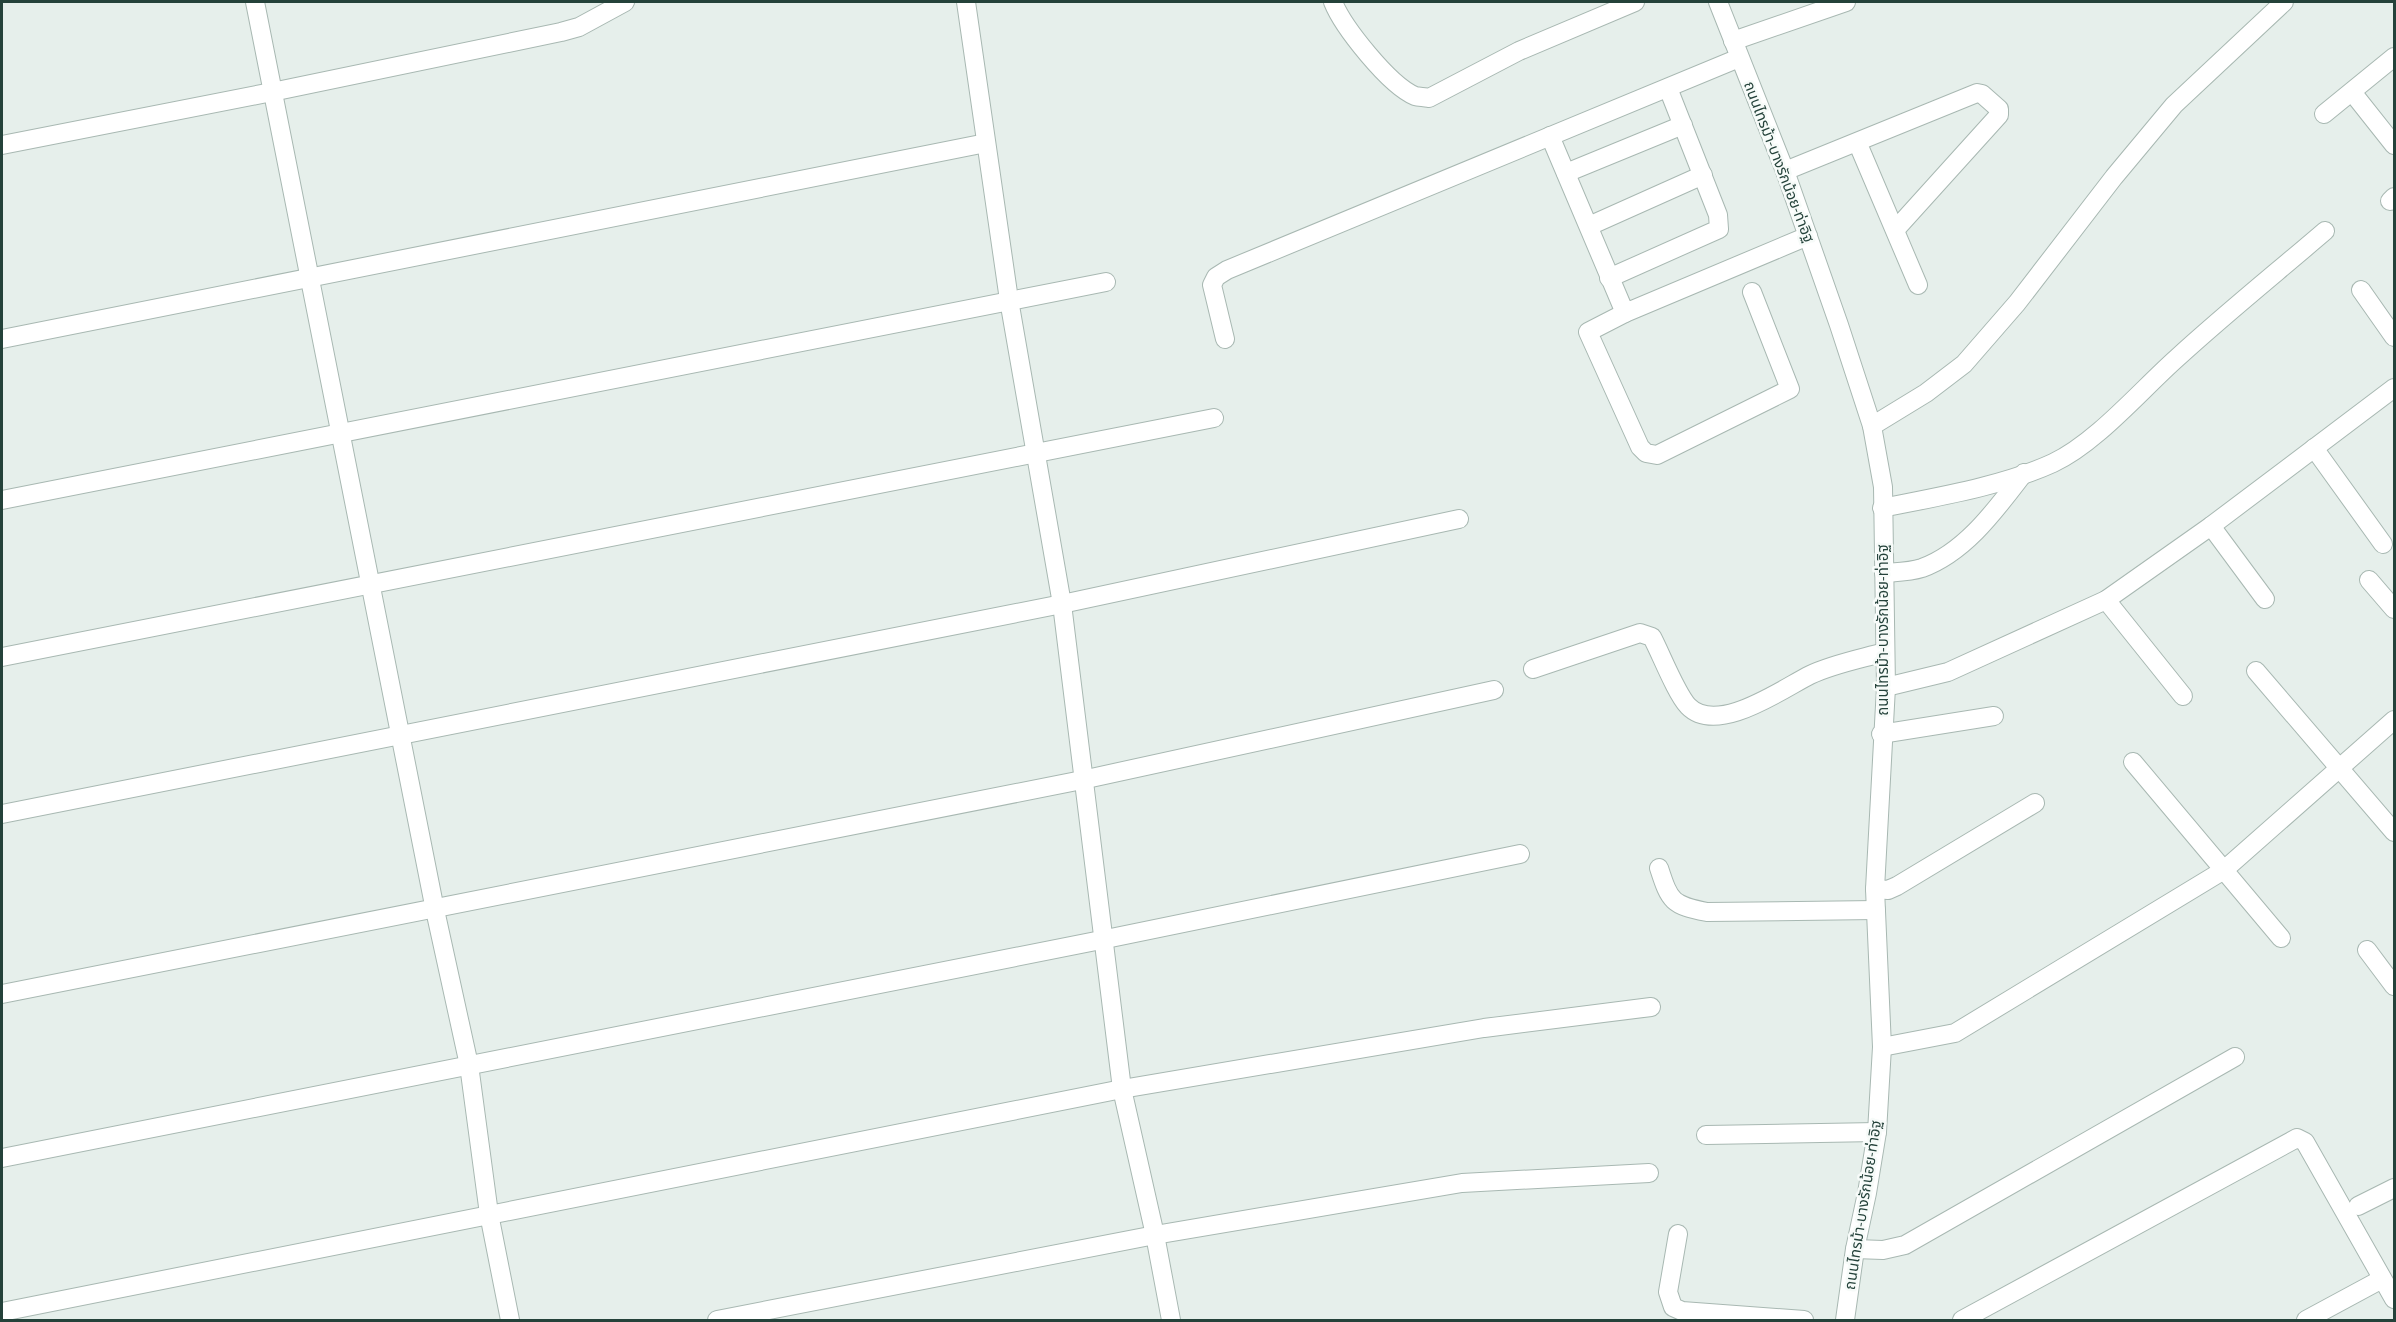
<svg xmlns="http://www.w3.org/2000/svg" width="2396" height="1322" font-family="'Source Sans 3','Noto Sans Thai',sans-serif">
<style>
.lines{fill:none;stroke-linecap:round;stroke-linejoin:round}
.minor-casing{stroke:#a8b8b2;stroke-width:20}
.minor{stroke:#fff;stroke-width:18}
.labels{text-anchor:middle;stroke-width:5;stroke-linejoin:round;paint-order:stroke}
.street-label{font-size:15px;fill:#24423a;stroke:#f7fbf9}
</style>
<rect width="100%" height="100%" fill="#e6efeb"/>
<g class="lines">
<defs>
<g id="minor">
<polyline points="255,2 435,910 469,1065 489,1214 510,1320"/>
<polyline points="966,2 1009,300 1062,604 1122,1089 1155,1235 1171,1320"/>
<path d="M1333,2C1343,27 1389,85 1415,96C1419,97 1425,97 1429,98L1519,51L1635,2"/>
<polyline points="1718,2 1785,171 1839,325 1872,426 1883,487 1886,687 1875,889 1882,1047 1877,1132 1867,1193 1855,1249 1845,1320"/>
<polyline points="1733,41 1846,2"/>
<polyline points="2352,92 2394,145"/>
<polyline points="2324,114 2394,57"/>
<polyline points="1550,136 1625,313 1808,236"/>
<polyline points="1858,144 1918,285"/>
<polyline points="2,145 272,92 561,32 579,27 625,2"/>
<polyline points="1785,171 1977,93 1982,94 1999,109 1999,115 1896,229"/>
<polyline points="1566,173 1683,125"/>
<polyline points="2390,201 2394,197"/>
<polyline points="1589,226 1703,175"/>
<polyline points="1609,278 1719,229 1718,215 1668,88"/>
<polyline points="2361,290 2394,337"/>
<polyline points="1625,313 1588,332 1640,447 1646,453 1657,455 1790,389 1752,292"/>
<polyline points="2,339 986,143"/>
<polyline points="1225,339 1212,285 1216,277 1227,270 1739,58"/>
<polyline points="1872,426 1926,393 1964,364 2017,303 2114,177 2174,105 2284,2"/>
<polyline points="2314,448 2383,544"/>
<polyline points="2,500 1106,282"/>
<path d="M1882,508C1936,497 2003,486 2053,463C2096,443 2141,390 2177,358C2225,314 2276,273 2325,231"/>
<polyline points="2211,526 2265,599"/>
<path d="M1884,573C1896,572 1910,572 1922,568C1966,552 1997,508 2024,473"/>
<polyline points="2369,580 2394,609"/>
<polyline points="2106,600 2183,696"/>
<polyline points="2,657 1214,418"/>
<path d="M1533,669L1640,633L1652,637C1661,654 1676,693 1688,706C1717,736 1782,689 1810,675C1833,664 1860,659 1885,652"/>
<polyline points="2256,671 2394,832"/>
<polyline points="1886,687 1948,672 2106,600 2211,526 2394,388"/>
<polyline points="1881,734 1994,716"/>
<polyline points="2133,762 2281,938"/>
<polyline points="2,814 1062,604 1459,519"/>
<path d="M1659,868C1670,902 1672,905 1707,912L1876,910"/>
<polyline points="1875,889 1888,890 1897,886 2035,803"/>
<polyline points="2367,950 2394,986"/>
<polyline points="2,994 1082,780 1494,690"/>
<polyline points="1882,1047 1955,1033 2224,870 2394,720"/>
<polyline points="1706,1135 1877,1132"/>
<polyline points="2,1158 1101,940 1520,854"/>
<polyline points="2358,1206 2394,1188"/>
<polyline points="1678,1234 1668,1292 1673,1307 1682,1311 1804,1320"/>
<polyline points="1855,1249 1883,1250 1905,1245 2235,1057"/>
<polyline points="2,1312 1122,1089 1484,1028 1651,1007"/>
<polyline points="717,1320 1155,1235 1462,1183 1649,1173"/>
<polyline points="1962,1320 2297,1138 2305,1142 2394,1299"/>
<polyline points="2306,1320 2382,1279"/>
</g>
</defs>
<use href="#minor" class="minor-casing"/>
<use href="#minor" class="minor"/>
</g>
<g class="labels">
<g class="street-label">
<text transform="translate(1779 162) rotate(69)" y="5">ถนนไทรม้า-บางรักน้อย-ท่าอิฐ</text>
<text transform="translate(1883 630) rotate(-90)" y="5">ถนนไทรม้า-บางรักน้อย-ท่าอิฐ</text>
<text transform="translate(1863 1205) rotate(-81)" y="5">ถนนไทรม้า-บางรักน้อย-ท่าอิฐ</text>
</g>
</g>
<rect width="2396" height="1322" fill="none" stroke="#24423a" stroke-width="6"/>
</svg>
